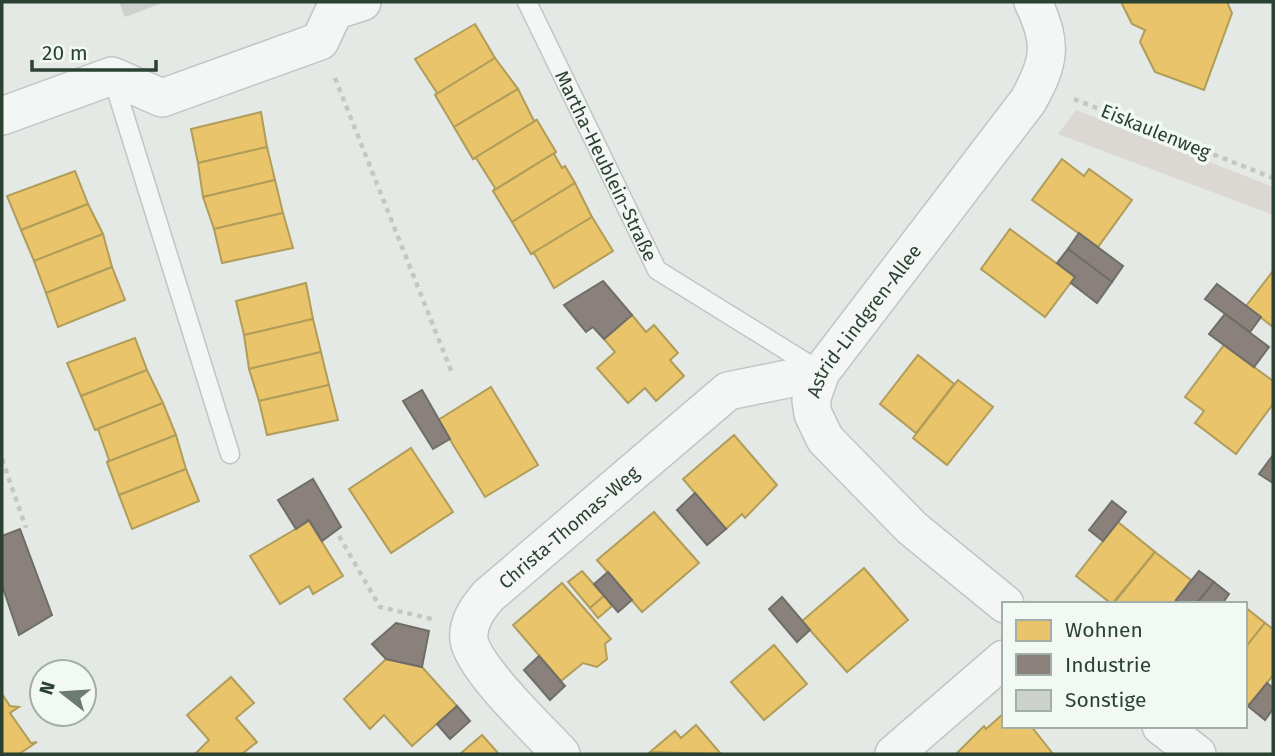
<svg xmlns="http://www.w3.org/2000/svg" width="1275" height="756" font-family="'Fira Sans',sans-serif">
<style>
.green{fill:#dbd8d3}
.homes{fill:#e9c46a;stroke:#b09d5a;stroke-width:2}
.industry{fill:#8a817c;stroke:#6e6e66;stroke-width:2}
.building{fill:#ccd1ce}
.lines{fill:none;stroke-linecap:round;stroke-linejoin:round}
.lane-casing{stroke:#c1c6c3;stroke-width:21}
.street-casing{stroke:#c1c6c3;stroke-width:40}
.path{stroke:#c3c8c4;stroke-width:4.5;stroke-dasharray:5 5;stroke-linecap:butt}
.lane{stroke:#f3f6f4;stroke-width:18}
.street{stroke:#f3f6f4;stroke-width:37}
.labels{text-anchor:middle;stroke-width:7;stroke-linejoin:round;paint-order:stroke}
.street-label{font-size:19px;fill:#2b4233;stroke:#f2f8f4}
</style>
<rect width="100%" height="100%" fill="#e4e9e6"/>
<polygon class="green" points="1076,110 1273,187 1273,215 1058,134"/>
<g class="homes">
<polygon points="1121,2 1227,2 1232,13 1204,90 1155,72 1140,42 1145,30 1132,24"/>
<polygon points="475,24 495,58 435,95 437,93 415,59"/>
<polygon points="495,58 518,89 454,127 435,95"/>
<polygon points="518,89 534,121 537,120 473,159 454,127"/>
<polygon points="261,112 267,147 198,163 191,129"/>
<polygon points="537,120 556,152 493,191 495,188 476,158 473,159"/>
<polygon points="267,147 275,180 203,197 198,163"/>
<polygon points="556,152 554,154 562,168 565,166 575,183 512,222 493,191"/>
<polygon points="1062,159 1084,176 1089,169 1132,200 1098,247 1032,200"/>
<polygon points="75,171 88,204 21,230 7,196"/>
<polygon points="275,180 283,213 214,229 203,197"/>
<polygon points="575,183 592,217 531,254 512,222"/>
<polygon points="88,204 103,234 34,261 21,230"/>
<polygon points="283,213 293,248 222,263 214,229"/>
<polygon points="592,217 613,251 554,288 534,253 531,254"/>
<polygon points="1010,229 1075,277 1045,317 981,269"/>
<polygon points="103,234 112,267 46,293 34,261"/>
<polygon points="112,267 125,300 58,327 46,293"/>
<polygon points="1273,271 1273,327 1246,306"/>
<polygon points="306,283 313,319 244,335 236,301"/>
<polygon points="632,315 646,332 654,325 678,353 670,360 684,376 656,401 645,388 628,403 597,368 615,352 604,339"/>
<polygon points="313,319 321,352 249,369 244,335"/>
<polygon points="135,338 147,370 81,396 67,363"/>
<polygon points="1224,345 1273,381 1273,404 1236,454 1195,423 1204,411 1185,397"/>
<polygon points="321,352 329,385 259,401 249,369"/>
<polygon points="918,355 954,384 916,433 880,404"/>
<polygon points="147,370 163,403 95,430 81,396"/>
<polygon points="958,380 993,407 947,465 913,438"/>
<polygon points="329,385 338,420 267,435 259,401"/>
<polygon points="491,387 538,465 485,497 438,420"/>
<polygon points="163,403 176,435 107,462 109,460 98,429 95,430"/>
<polygon points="176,435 186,469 119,495 107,462"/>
<polygon points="734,435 777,485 745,518 742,514 726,529 683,479"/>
<polygon points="411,448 453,512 391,553 349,489"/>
<polygon points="186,469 199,501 132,529 119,495"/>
<polygon points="654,512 699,563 642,612 597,560"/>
<polygon points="309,521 343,576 313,594 309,586 280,604 250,556"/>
<polygon points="1118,522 1155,552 1112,604 1076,576"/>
<polygon points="1155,552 1191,580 1173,604 1113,604"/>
<polygon points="864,568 908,620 847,672 802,621"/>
<polygon points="582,571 604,596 590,608 568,582"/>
<polygon points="562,583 611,639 605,644 607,659 597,667 583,663 561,681 513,625"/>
<polygon points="604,596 612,606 598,618 590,608"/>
<polygon points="1245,607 1265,623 1245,648"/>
<polygon points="1265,623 1273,629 1273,675 1250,705 1245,702 1245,648"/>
<polygon points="774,645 807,684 764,720 731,682"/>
<polygon points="386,659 422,667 457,706 412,746 384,715 370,729 344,699"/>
<polygon points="231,677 254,703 236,718 257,742 242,754 195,754 209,740 187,715"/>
<polygon points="2,694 10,706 19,707 10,713 31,743 37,742 19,754 2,754"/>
<polygon points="1004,713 1004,726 1031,726 1053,754 956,754 984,726 986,729"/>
<polygon points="696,725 721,754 650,752 675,731 681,738"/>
<polygon points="482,735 499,754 460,754"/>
</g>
<g class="industry">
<polygon points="1079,233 1123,266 1112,282 1068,249"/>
<polygon points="1068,249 1112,282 1097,303 1071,283 1075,277 1057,263"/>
<polygon points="603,281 632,315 604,339 593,327 586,332 564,305"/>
<polygon points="1217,284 1261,317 1250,332 1205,299"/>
<polygon points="1225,314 1269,347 1254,367 1209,334"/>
<polygon points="422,390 450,439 433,449 403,401"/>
<polygon points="1273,455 1273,483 1259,474"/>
<polygon points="313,479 341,527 322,541 309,520 296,529 278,500"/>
<polygon points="695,493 726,529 707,545 677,510"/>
<polygon points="1112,501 1126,512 1103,541 1089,530"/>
<polygon points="20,529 52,615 19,635 2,585 2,536"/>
<polygon points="1199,571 1214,582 1196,604 1181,604 1176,600"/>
<polygon points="608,572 632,600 618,612 594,584"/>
<polygon points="1214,582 1229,594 1222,604 1196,604"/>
<polygon points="782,597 810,630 797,642 769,609"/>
<polygon points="396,623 429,631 422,667 386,659 372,644"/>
<polygon points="539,656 565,686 550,700 524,670"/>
<polygon points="1267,683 1273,688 1273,709 1265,720 1248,706"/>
<polygon points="457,706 470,721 450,739 437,724"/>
</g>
<polygon class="building" points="119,2 165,2 125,17"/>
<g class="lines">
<defs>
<g id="lane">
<path id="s1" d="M527,2L657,270L818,370"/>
<polyline points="113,79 230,454"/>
</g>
<g id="street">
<polyline points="2,116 112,76 162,98 320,41 334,11 362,2"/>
<path id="s2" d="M1005,604L912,528L825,439L813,414L811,400L821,372L1028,101C1050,62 1053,43 1033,2"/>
<polyline points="1161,726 1197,754"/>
<path id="s3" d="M561,754C539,730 474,669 469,640C467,622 478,608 488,596L728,391L821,372"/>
<polyline points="894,754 1004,659"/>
</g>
</defs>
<use href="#lane" class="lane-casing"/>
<use href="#street" class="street-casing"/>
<g class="path">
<polyline points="335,78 452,373"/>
<polyline points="1074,99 1273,178"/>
<polyline points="2,459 26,528"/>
<polyline points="339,536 380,607 432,619"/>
</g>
<use href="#lane" class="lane"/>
<use href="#street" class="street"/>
</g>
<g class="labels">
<g class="street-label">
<text transform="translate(1156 131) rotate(22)" y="7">Eiskaulenweg</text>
<text dy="7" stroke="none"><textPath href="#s1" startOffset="182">Martha-Heublein-Straße</textPath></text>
<text dy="7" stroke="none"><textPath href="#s2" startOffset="382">Astrid-Lindgren-Allee</textPath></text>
<text dy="7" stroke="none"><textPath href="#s3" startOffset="303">Christa-Thomas-Weg</textPath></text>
</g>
</g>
<rect width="1275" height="756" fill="none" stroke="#2b4233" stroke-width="7"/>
<rect x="1002" y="602" width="245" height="126" fill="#f2f8f4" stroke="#a2afa7" stroke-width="2"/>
<rect x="1016" y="620" width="35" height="21" fill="#e9c46a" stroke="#a2afa7" stroke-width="2"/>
<text x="1065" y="637" font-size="21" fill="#2b4233">Wohnen</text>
<rect x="1016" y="654" width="35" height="21" fill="#8a817c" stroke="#a2afa7" stroke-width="2"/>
<text x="1065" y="672" font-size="21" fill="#2b4233">Industrie</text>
<rect x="1016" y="690" width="35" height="21" fill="#ccd1ce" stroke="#a2afa7" stroke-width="2"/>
<text x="1065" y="707" font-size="21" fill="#2b4233">Sonstige</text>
<g transform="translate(63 693) rotate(287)"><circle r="33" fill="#f2f8f4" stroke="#a2afa7" stroke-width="2"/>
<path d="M0-5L12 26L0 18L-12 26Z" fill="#6c7c72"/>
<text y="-10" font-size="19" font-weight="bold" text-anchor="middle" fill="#2b4233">N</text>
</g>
<path d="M32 60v10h124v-10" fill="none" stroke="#2b4233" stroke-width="3.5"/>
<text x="42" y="60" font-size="21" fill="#2b4233" stroke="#f2f8f4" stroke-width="5" paint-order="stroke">20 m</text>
</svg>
